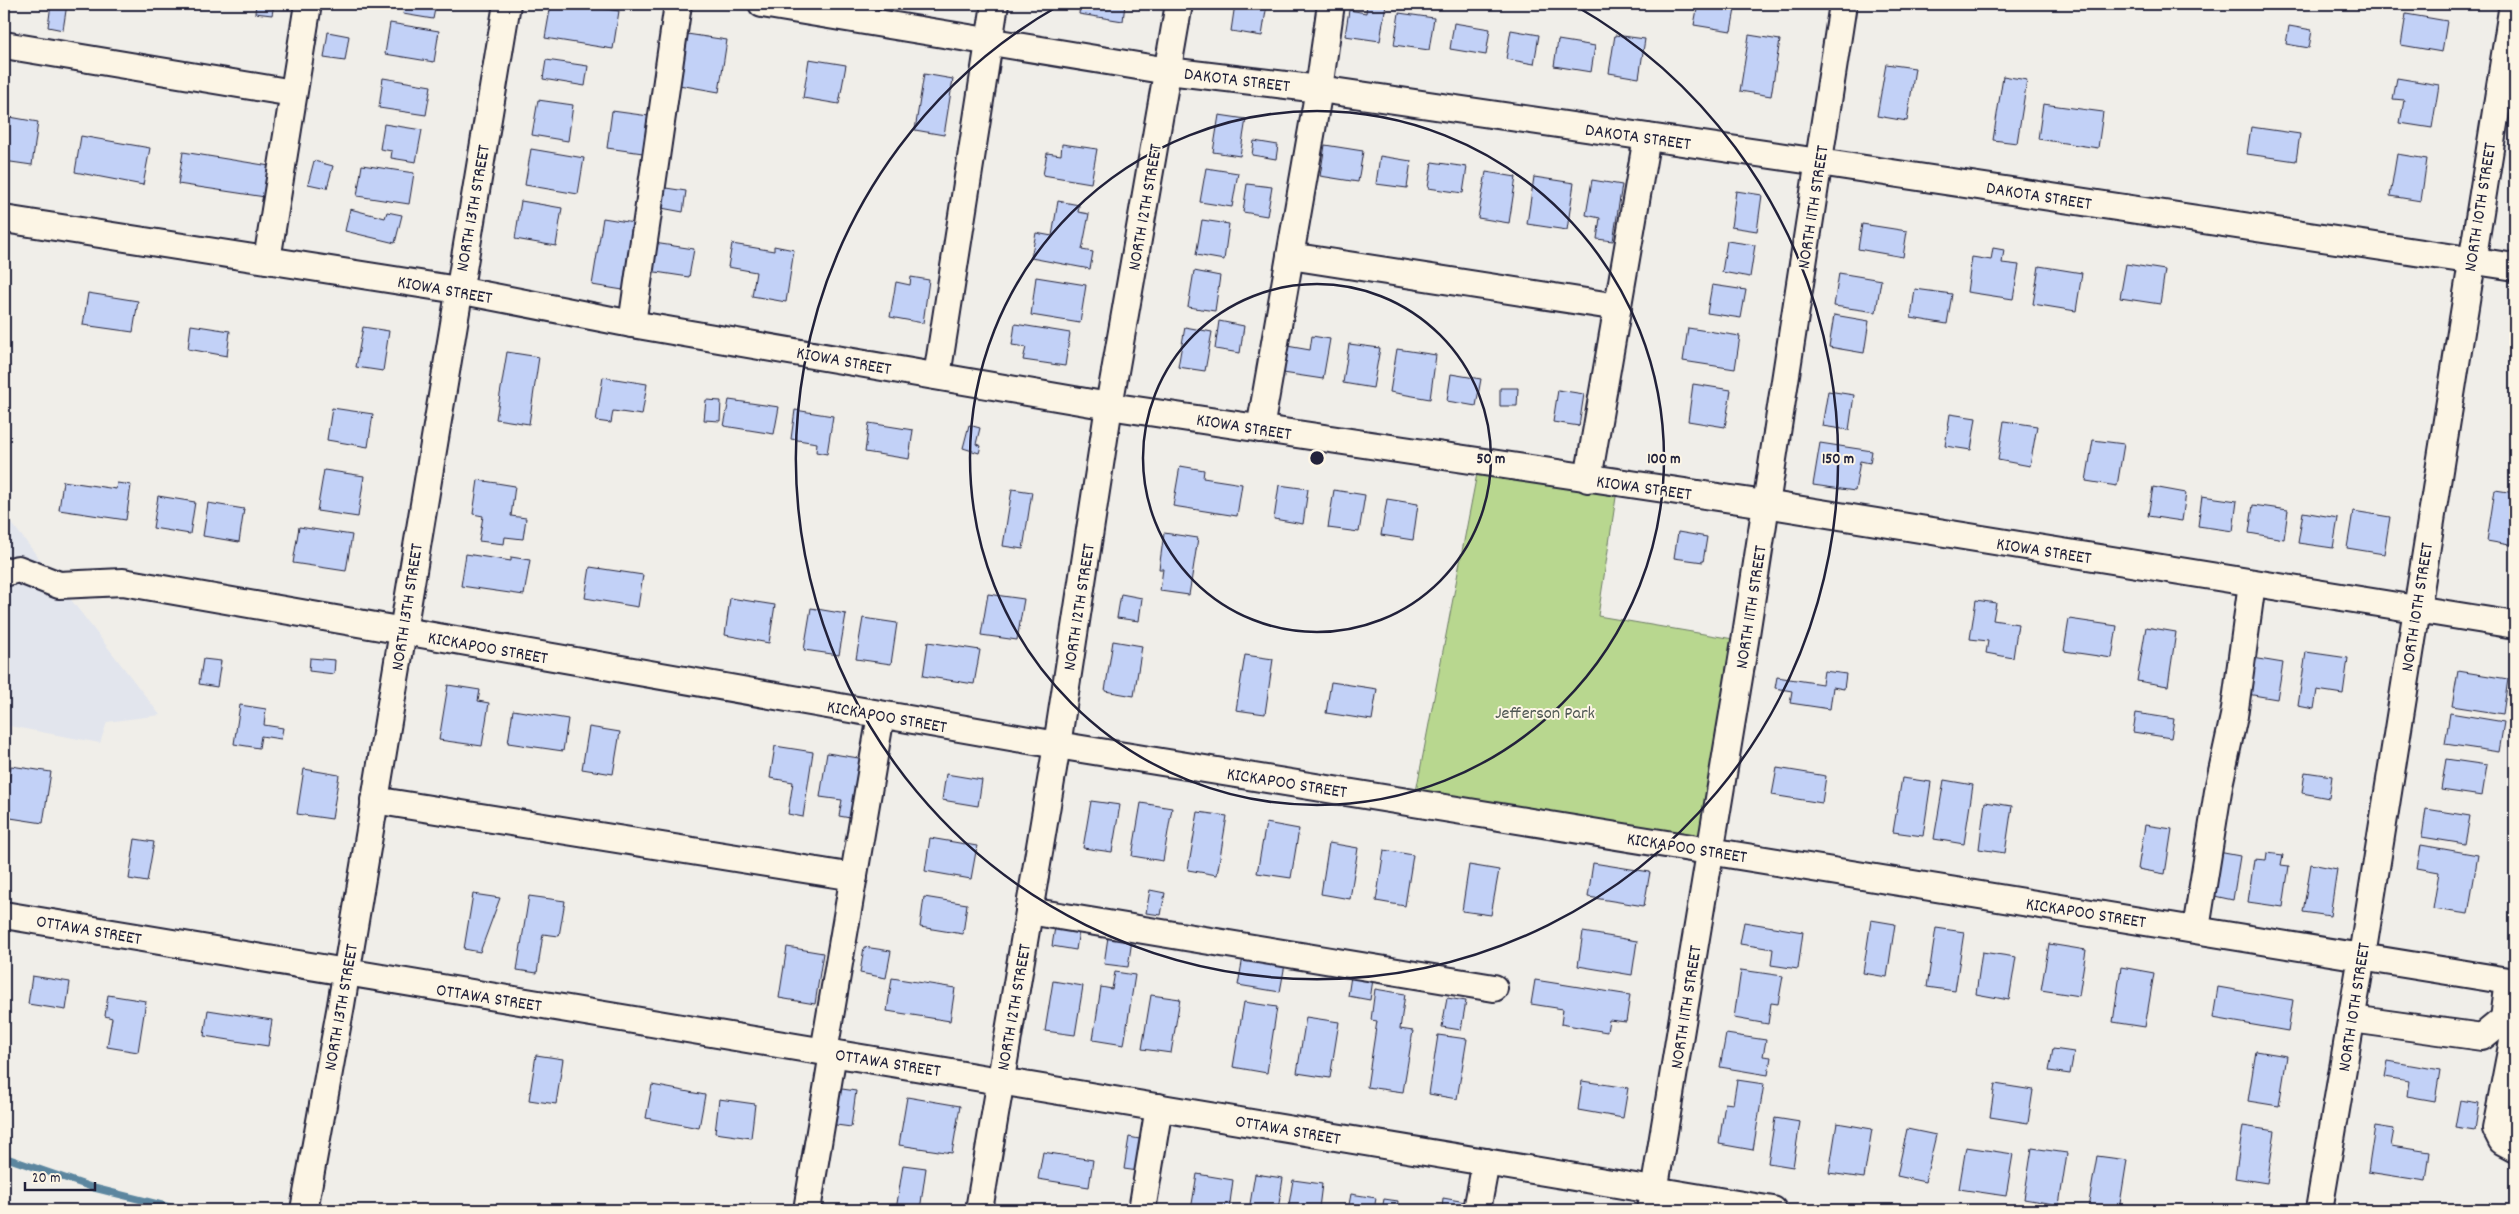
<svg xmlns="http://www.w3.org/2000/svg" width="2519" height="1214" font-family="Dekko,sans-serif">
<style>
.built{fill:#e2e5ed}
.green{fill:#b8d78f;stroke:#6d7c65}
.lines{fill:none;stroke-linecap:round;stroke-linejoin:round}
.stream{stroke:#5b869f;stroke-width:7}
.building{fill:#c2d1f7;stroke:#22223b}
.minor-casing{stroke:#22223b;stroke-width:30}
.minor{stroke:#fcf5e5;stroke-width:26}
.ring{fill:none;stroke:#22223b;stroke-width:2.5}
.labels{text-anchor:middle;stroke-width:4;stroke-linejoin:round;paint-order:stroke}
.street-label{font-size:18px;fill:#22223b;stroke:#fcf5e5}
.park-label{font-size:18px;fill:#4f5854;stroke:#fcf5e5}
.centre{fill:#22223b;stroke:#fcf5e5;stroke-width:2.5}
.ring-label{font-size:15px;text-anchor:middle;font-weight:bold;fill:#22223b;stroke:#fcf5e5;stroke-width:4;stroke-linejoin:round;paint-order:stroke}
</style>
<rect width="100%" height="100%" fill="#f0eee9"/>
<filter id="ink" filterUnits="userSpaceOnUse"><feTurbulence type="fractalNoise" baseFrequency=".02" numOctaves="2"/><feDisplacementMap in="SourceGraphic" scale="10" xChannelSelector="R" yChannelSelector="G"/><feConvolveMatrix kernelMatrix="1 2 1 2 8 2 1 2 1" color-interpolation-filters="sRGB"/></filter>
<g filter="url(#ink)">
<polygon class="built" points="4,513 160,715 107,722 100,743 4,725"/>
<polygon class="green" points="1479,463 1618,484 1598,616 1745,641 1711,851 1414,802"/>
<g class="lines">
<polyline class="stream" points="4,1157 94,1188 182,1210"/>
</g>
<g class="building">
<polygon points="51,4 67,4 63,30 48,27"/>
<polygon points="256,4 274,4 272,15 255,13"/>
<polygon points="405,4 436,4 433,19 403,14"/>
<polygon points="551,4 573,4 619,11 613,49 545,38"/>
<polygon points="1080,4 1125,4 1123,21 1079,14"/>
<polygon points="1235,4 1267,4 1262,36 1231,31"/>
<polygon points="1367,4 1386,4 1380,41 1345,36 1349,10 1366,13"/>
<polygon points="1698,4 1736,4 1731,31 1694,25"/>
<polygon points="1399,13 1434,18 1429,50 1394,45"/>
<polygon points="2406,14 2447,21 2442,52 2401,45"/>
<polygon points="390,23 439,31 434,62 385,54"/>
<polygon points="1454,23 1490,29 1486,55 1450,49"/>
<polygon points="2289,26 2312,30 2309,48 2286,44"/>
<polygon points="1511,30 1539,35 1534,64 1506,59"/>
<polygon points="328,32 349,36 345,61 324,58"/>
<polygon points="687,34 727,40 719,92 679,85"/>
<polygon points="1615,35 1645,39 1639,78 1609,73"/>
<polygon points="1749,35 1780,40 1771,96 1740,91"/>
<polygon points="1558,40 1595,46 1591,72 1554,66"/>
<polygon points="809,59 846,65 839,104 803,98"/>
<polygon points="546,60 588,66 585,86 543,79"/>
<polygon points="1886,64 1915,68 1907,121 1877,116"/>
<polygon points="924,74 953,79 944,135 915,130"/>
<polygon points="2003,76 2027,80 2017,143 1993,140"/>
<polygon points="383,78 431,86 426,115 379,108"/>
<polygon points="2397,78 2439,85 2432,128 2400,123 2404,100 2393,99"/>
<polygon points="538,100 573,105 568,141 532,135"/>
<polygon points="2043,104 2103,112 2098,148 2038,139"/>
<polygon points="612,111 649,116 643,153 607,148"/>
<polygon points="1219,115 1246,119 1240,156 1213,152"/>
<polygon points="4,116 38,122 32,165 4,161"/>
<polygon points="384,124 422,130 416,162 391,158 392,151 380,149"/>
<polygon points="2251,127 2300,134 2296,161 2247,154"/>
<polygon points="81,136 150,148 143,185 75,172"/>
<polygon points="1254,141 1278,145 1276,159 1252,155"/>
<polygon points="1062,144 1097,149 1091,183 1043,175 1047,153 1061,155"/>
<polygon points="1325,145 1363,151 1358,182 1320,176"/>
<polygon points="531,149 584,158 578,194 525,185"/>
<polygon points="183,152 270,166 265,197 178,184"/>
<polygon points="2397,154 2427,159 2421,201 2390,196"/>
<polygon points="1380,156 1411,161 1407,188 1376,184"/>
<polygon points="314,161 333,166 327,188 308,184"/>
<polygon points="1432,162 1467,167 1463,193 1428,188"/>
<polygon points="362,165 414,173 409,204 357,196"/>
<polygon points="1206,168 1238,173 1232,207 1200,202"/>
<polygon points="1486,172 1516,177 1509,223 1478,218"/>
<polygon points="1534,177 1574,183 1567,230 1527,224"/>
<polygon points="1592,180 1622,185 1613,241 1597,239 1600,218 1586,215"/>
<polygon points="1247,184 1272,187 1267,216 1243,212"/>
<polygon points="659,187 686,191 683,212 656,207"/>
<polygon points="1736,191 1762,195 1757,231 1731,227"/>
<polygon points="521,201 562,208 556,246 515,239"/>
<polygon points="1058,201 1079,205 1078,212 1089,214 1082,250 1093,252 1090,269 1031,258 1036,233 1052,236"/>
<polygon points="350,209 385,218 387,212 402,215 395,243 345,231"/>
<polygon points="603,218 634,223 623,290 592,285"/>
<polygon points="1202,220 1229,224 1224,260 1196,255"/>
<polygon points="1862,224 1907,231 1903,257 1858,249"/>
<polygon points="1727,241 1755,245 1750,277 1722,272"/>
<polygon points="654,243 694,249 689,277 649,271"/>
<polygon points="732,244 774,251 774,246 794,250 786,302 752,296 756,272 728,267"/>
<polygon points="1993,248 2004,250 2002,263 2019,265 2013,299 1967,292 1972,257 1991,260"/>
<polygon points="2126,264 2165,270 2160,304 2120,298"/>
<polygon points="2039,266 2082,273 2076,311 2033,304"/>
<polygon points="1194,271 1220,276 1215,311 1188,307"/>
<polygon points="1839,273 1881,280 1876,312 1834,306"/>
<polygon points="911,277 929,280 923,323 890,317 896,282 910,285"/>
<polygon points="1036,277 1086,285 1080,323 1031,315"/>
<polygon points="1712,285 1746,290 1741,318 1707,313"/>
<polygon points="1915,289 1952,294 1947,324 1911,318"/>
<polygon points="88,293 138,301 133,332 83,325"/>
<polygon points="1834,315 1869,321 1864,353 1829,347"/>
<polygon points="1219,321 1244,326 1240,353 1215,349"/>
<polygon points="1015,324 1070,333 1065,366 1023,360 1026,347 1012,345"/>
<polygon points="191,325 230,331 227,356 188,349"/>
<polygon points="363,327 389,331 383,371 356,367"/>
<polygon points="1185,327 1212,332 1205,371 1178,367"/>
<polygon points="1688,328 1740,336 1735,369 1683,361"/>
<polygon points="1312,336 1330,339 1323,379 1283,373 1287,346 1310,350"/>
<polygon points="1349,344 1380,348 1373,388 1343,383"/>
<polygon points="1397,349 1436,355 1430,399 1390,392"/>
<polygon points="507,352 539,357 529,424 496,419"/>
<polygon points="1451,374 1481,379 1476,406 1447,401"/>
<polygon points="603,377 647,384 642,415 613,411 611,423 596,421"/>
<polygon points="1693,384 1731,390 1725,427 1688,421"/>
<polygon points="1500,388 1518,388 1517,406 1500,406"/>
<polygon points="1558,390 1584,394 1579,426 1553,422"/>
<polygon points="1828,391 1854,395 1849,430 1822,426"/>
<polygon points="706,400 721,401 720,421 704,420"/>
<polygon points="729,400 779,407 774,434 724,426"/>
<polygon points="332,408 373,414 368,447 327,440"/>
<polygon points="795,410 833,416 827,454 816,452 817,443 791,439"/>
<polygon points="1950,414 1976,418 1971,450 1945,446"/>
<polygon points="2004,421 2037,426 2030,466 1998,460"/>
<polygon points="869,423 913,430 909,459 865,452"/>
<polygon points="969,425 980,428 976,444 981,446 979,453 963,448"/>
<polygon points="2093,440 2124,444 2117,486 2086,481"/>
<polygon points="1820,443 1872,451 1870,463 1860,461 1855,491 1813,485"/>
<polygon points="1180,466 1204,470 1203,478 1242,484 1237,516 1173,506"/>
<polygon points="324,470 364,476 358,517 317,511"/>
<polygon points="478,480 515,486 511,516 526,518 523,539 505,537 504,544 479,541 483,516 473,514"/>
<polygon points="63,481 116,489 117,483 131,485 126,520 59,510"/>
<polygon points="1279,485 1308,489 1303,524 1274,519"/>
<polygon points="2153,487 2186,493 2182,521 2148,516"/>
<polygon points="1012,489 1032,492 1023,549 1003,546"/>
<polygon points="1334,490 1365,495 1359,532 1328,528"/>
<polygon points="2495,490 2515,493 2515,546 2487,541"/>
<polygon points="158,496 195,502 190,534 153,528"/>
<polygon points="2202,496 2237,501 2233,531 2198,526"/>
<polygon points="1387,499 1418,504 1413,540 1381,535"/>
<polygon points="208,503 244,509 239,542 203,536"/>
<polygon points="2253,505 2288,510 2284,539 2249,533"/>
<polygon points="2353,511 2390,517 2384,554 2347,548"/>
<polygon points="2303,512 2338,518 2333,548 2298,543"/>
<polygon points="299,527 352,535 346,571 293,563"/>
<polygon points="1678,532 1707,537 1703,562 1674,558"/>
<polygon points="1164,533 1198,538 1189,595 1160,591 1163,569 1159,569"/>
<polygon points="466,554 511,561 511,557 530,560 524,595 461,586"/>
<polygon points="590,567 643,575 638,607 585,598"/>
<polygon points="988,594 1024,599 1017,640 981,635"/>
<polygon points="1121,594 1142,598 1139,621 1117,618"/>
<polygon points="730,598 775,605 769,643 725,635"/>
<polygon points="1976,600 1996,603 1993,620 2018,624 2013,658 1986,653 1988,641 1970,639"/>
<polygon points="811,608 846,614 839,655 804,650"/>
<polygon points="863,618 897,623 891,664 856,659"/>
<polygon points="2069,619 2117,626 2112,658 2064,651"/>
<polygon points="2146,627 2176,632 2168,686 2137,681"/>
<polygon points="1113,641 1142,646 1134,696 1105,691"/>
<polygon points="928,642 980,650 974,684 923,676"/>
<polygon points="2306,652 2348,658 2343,694 2317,690 2314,709 2298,706"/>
<polygon points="1245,655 1273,659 1265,714 1236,710"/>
<polygon points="310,658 335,660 334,674 309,671"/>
<polygon points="2253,658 2283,663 2277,699 2247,694"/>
<polygon points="203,659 221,661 217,687 199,684"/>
<polygon points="1824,671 1846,674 1844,689 1833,687 1830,709 1790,703 1792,691 1775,688 1777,677 1822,684"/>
<polygon points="2458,671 2508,679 2503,714 2452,706"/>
<polygon points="1331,682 1377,689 1372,720 1326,713"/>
<polygon points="448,685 480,690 478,701 489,703 482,746 439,740"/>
<polygon points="240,705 266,709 264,725 283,728 281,739 261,736 259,748 234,744"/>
<polygon points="513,710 568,719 563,751 508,743"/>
<polygon points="2136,713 2174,719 2171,738 2133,732"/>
<polygon points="2450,713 2504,722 2499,752 2445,744"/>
<polygon points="589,727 620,732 613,774 582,769"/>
<polygon points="775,746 813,752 803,817 788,814 793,782 770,778"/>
<polygon points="827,753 865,759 856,819 839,816 842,800 820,797"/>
<polygon points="2446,759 2487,765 2482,796 2441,790"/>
<polygon points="11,766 51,772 43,823 4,817"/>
<polygon points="1777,768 1826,776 1822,803 1772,795"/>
<polygon points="304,769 339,775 332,819 297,814"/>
<polygon points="2305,772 2332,776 2329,798 2302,793"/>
<polygon points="946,774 982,780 978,806 942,800"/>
<polygon points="1902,778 1931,782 1923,836 1893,832"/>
<polygon points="1944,780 1973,785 1964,844 1934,839"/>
<polygon points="1091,801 1120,805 1112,852 1083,848"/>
<polygon points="1985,802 2012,806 2005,853 1979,849"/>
<polygon points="1141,803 1172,808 1163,861 1132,856"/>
<polygon points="2426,809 2470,816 2465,844 2422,837"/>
<polygon points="1198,812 1227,816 1217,875 1188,870"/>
<polygon points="1266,823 1299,829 1291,878 1257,873"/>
<polygon points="2145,825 2172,829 2165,874 2138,869"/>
<polygon points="930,838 977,846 971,879 925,871"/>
<polygon points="135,839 154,842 147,882 129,879"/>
<polygon points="1329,843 1358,848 1350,899 1321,894"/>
<polygon points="2421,845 2478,855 2468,914 2433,909 2439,872 2417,868"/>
<polygon points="1384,850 1413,855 1405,906 1376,901"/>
<polygon points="2213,851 2240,856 2233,900 2205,894"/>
<polygon points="2267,853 2283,855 2281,865 2289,866 2283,907 2248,902 2254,859 2266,860"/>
<polygon points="1593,863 1650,872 1644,906 1588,897"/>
<polygon points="2311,864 2337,869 2330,916 2303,912"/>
<polygon points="1469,865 1499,870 1491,915 1462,911"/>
<polygon points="1150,890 1165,893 1161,915 1146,913"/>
<polygon points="473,894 500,898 480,952 464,949"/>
<polygon points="529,896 565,901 559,936 543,934 537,973 517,970"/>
<polygon points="924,897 967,904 963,934 920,927"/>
<polygon points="1871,920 1895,924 1887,977 1863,973"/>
<polygon points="1744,922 1803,932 1798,969 1771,965 1773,949 1740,944"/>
<polygon points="1055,927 1079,930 1076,950 1052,946"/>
<polygon points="1936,928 1964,932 1955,991 1927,987"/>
<polygon points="1583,932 1637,941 1632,975 1578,966"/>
<polygon points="1108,937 1132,940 1128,967 1104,964"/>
<polygon points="2049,944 2086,950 2079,996 2041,990"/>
<polygon points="787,947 823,953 815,1004 779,998"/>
<polygon points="864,947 891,951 886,978 860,973"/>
<polygon points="1982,952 2016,957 2009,1000 1976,994"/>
<polygon points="1243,957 1285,964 1280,992 1238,985"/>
<polygon points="2121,967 2154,973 2145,1027 2113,1022"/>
<polygon points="1741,970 1783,976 1778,1004 1771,1003 1768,1024 1734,1018"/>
<polygon points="1115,972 1135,975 1124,1045 1093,1040 1101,987 1112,989"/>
<polygon points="32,976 70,982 66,1010 28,1004"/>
<polygon points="1351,976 1373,979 1370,1000 1348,996"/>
<polygon points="892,978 955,988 950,1021 887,1011"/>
<polygon points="1535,980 1630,995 1626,1022 1609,1020 1607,1032 1561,1024 1563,1009 1531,1004"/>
<polygon points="1053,981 1083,986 1075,1035 1045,1031"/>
<polygon points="2218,987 2293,1000 2288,1031 2213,1018"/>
<polygon points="1375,989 1405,994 1400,1029 1413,1031 1403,1092 1367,1087 1377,1021 1371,1020"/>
<polygon points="108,995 146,1001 138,1052 107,1047 112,1018 105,1016"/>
<polygon points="1151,995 1180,999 1171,1053 1142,1049"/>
<polygon points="1447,998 1466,1001 1461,1030 1442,1027"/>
<polygon points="1244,1002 1277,1007 1267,1073 1233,1067"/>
<polygon points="208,1010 272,1020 268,1046 204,1036"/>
<polygon points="1306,1017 1339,1022 1330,1078 1297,1073"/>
<polygon points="1726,1034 1766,1040 1763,1056 1771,1057 1768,1075 1720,1067"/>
<polygon points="1438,1035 1467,1039 1457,1099 1429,1094"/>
<polygon points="2053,1049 2074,1052 2070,1074 2049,1071"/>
<polygon points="2256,1051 2287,1056 2279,1106 2248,1101"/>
<polygon points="536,1055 563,1059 556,1104 529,1100"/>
<polygon points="2388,1061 2440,1070 2435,1101 2407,1096 2409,1081 2385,1077"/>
<polygon points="1737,1080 1764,1084 1753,1150 1719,1144 1725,1103 1733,1104"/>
<polygon points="1582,1081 1628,1088 1623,1118 1578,1110"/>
<polygon points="1995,1084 2033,1090 2028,1123 1990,1117"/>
<polygon points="652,1085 705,1095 699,1128 646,1118"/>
<polygon points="835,1088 856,1091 851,1127 829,1124"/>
<polygon points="907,1097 960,1106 952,1153 899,1145"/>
<polygon points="719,1099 755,1104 751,1138 715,1133"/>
<polygon points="2460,1100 2479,1103 2475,1130 2455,1127"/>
<polygon points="1775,1118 1800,1122 1793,1167 1768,1163"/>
<polygon points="1837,1123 1872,1129 1864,1178 1829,1173"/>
<polygon points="2243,1126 2275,1131 2267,1183 2235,1178"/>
<polygon points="2375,1126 2394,1129 2391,1146 2430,1152 2426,1181 2368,1172"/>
<polygon points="1907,1129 1936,1135 1925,1182 1897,1176"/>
<polygon points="1129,1137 1150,1141 1145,1172 1124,1169"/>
<polygon points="1966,1147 2013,1154 2006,1196 1959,1189"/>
<polygon points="2032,1148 2067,1153 2059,1205 2024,1199"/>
<polygon points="1043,1152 1093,1160 1089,1187 1038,1179"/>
<polygon points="2097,1156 2127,1160 2119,1210 2088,1208"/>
<polygon points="903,1165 926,1168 920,1210 896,1210"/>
<polygon points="1197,1174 1233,1180 1229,1210 1191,1210"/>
<polygon points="1255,1174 1283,1178 1278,1210 1249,1210"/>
<polygon points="1293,1180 1322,1184 1319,1208 1310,1206 1310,1210 1288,1210"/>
<polygon points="1351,1194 1376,1198 1374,1210 1348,1210"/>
<polygon points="1443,1198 1471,1203 1470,1210 1442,1210"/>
<polygon points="1384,1199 1398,1201 1397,1210 1382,1210"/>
</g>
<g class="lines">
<defs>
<g id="minor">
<polyline points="762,4 1168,71 1319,89 1819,162 2515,267"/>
<polyline points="4,45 293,93"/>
<polyline points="4,219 458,290 632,324 1109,406 1765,504 2515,625"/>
<polyline points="1290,256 1618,307"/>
<polyline points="267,260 308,4"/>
<polyline points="632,324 678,4"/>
<polyline points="937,376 995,4"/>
<polyline points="1260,429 1319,89 1331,4"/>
<polyline points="1588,479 1647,137"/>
<polyline points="4,573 18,569 59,585 123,582 1057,745 2515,982"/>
<polyline points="374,800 854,877"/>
<polyline points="1029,911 1494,988"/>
<polyline points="4,915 1773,1210"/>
<polyline points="2196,929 2219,785 2234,716 2252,583"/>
<polyline points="2352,1019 2482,1037 2504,1019 2509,981"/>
<polyline points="2515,1030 2496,1129 2502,1141 2515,1148"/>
<polyline points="824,1052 881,715"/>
<polyline points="304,1210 341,1005 507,4"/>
<polyline points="807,1210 833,1053"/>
<polyline points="979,1210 1057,745 1109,406 1179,4"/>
<polyline points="1142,1210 1159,1107"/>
<polyline points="1477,1210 1486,1162"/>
<polyline points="1651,1210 1745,641 1843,4"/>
<polyline points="2319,1210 2362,956 2513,4"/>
</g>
</defs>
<use href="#minor" class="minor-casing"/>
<use href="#minor" class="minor"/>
</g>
</g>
<g class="ring">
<circle cx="1317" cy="458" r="174"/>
<circle cx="1317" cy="458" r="347"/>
<path d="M1574 5A521 521 0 1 1 1060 5"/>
</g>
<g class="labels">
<g class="street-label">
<text transform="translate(1237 79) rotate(7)" y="6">DAKOTA STREET</text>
<text transform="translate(1638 136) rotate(8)" y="6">DAKOTA STREET</text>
<text transform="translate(2039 195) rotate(9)" y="6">DAKOTA STREET</text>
<text transform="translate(1144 207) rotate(-80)" y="6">NORTH 12TH STREET</text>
<text transform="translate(1812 207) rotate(-81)" y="6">NORTH 11TH STREET</text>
<text transform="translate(2479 207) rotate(-81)" y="6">NORTH 10TH STREET</text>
<text transform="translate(472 208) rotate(-80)" y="6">NORTH 13TH STREET</text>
<text transform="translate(445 289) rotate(10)" y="6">KIOWA STREET</text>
<text transform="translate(844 360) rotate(10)" y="6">KIOWA STREET</text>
<text transform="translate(1244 426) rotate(9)" y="6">KIOWA STREET</text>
<text transform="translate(1644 487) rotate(8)" y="6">KIOWA STREET</text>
<text transform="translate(2044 550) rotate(9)" y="6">KIOWA STREET</text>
<text transform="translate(406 607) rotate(-81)" y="6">NORTH 13TH STREET</text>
<text transform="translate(1078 607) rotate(-81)" y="6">NORTH 12TH STREET</text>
<text transform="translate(1750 607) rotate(-81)" y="6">NORTH 11TH STREET</text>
<text transform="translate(2416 607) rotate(-81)" y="6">NORTH 10TH STREET</text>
<text transform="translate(488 647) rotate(10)" y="6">KICKAPOO STREET</text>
<text transform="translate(887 716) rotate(10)" y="6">KICKAPOO STREET</text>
<text transform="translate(1287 782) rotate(9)" y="6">KICKAPOO STREET</text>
<text transform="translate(1687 847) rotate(9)" y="6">KICKAPOO STREET</text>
<text transform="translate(2086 912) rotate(9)" y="6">KICKAPOO STREET</text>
<text transform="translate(89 929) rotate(10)" y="6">OTTAWA STREET</text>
<text transform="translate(489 997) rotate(9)" y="6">OTTAWA STREET</text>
<text transform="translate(340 1007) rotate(-80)" y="6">NORTH 13TH STREET</text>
<text transform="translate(1013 1007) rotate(-80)" y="6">NORTH 12TH STREET</text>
<text transform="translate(1685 1007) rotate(-81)" y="6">NORTH 11TH STREET</text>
<text transform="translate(2353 1007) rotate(-81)" y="6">NORTH 10TH STREET</text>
<text transform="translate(888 1062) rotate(9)" y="6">OTTAWA STREET</text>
<text transform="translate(1288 1129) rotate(10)" y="6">OTTAWA STREET</text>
</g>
<g class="park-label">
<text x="1545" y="718">Jefferson Park</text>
</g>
</g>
<circle cx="1317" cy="458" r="8" class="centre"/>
<g class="ring-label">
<text x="1491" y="463">50 m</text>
<text x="1664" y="463">100 m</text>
<text x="1838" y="463">150 m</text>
</g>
<rect width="2519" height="1214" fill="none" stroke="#fcf5e5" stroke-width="20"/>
<rect x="10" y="10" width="2499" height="1194" fill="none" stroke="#22223b" stroke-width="2" filter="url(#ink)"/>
<path d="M25 1182v8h70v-8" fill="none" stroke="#22223b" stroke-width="2.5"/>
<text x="32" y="1182" font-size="15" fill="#22223b" stroke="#fcf5e5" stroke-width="4" paint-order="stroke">20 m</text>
</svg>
